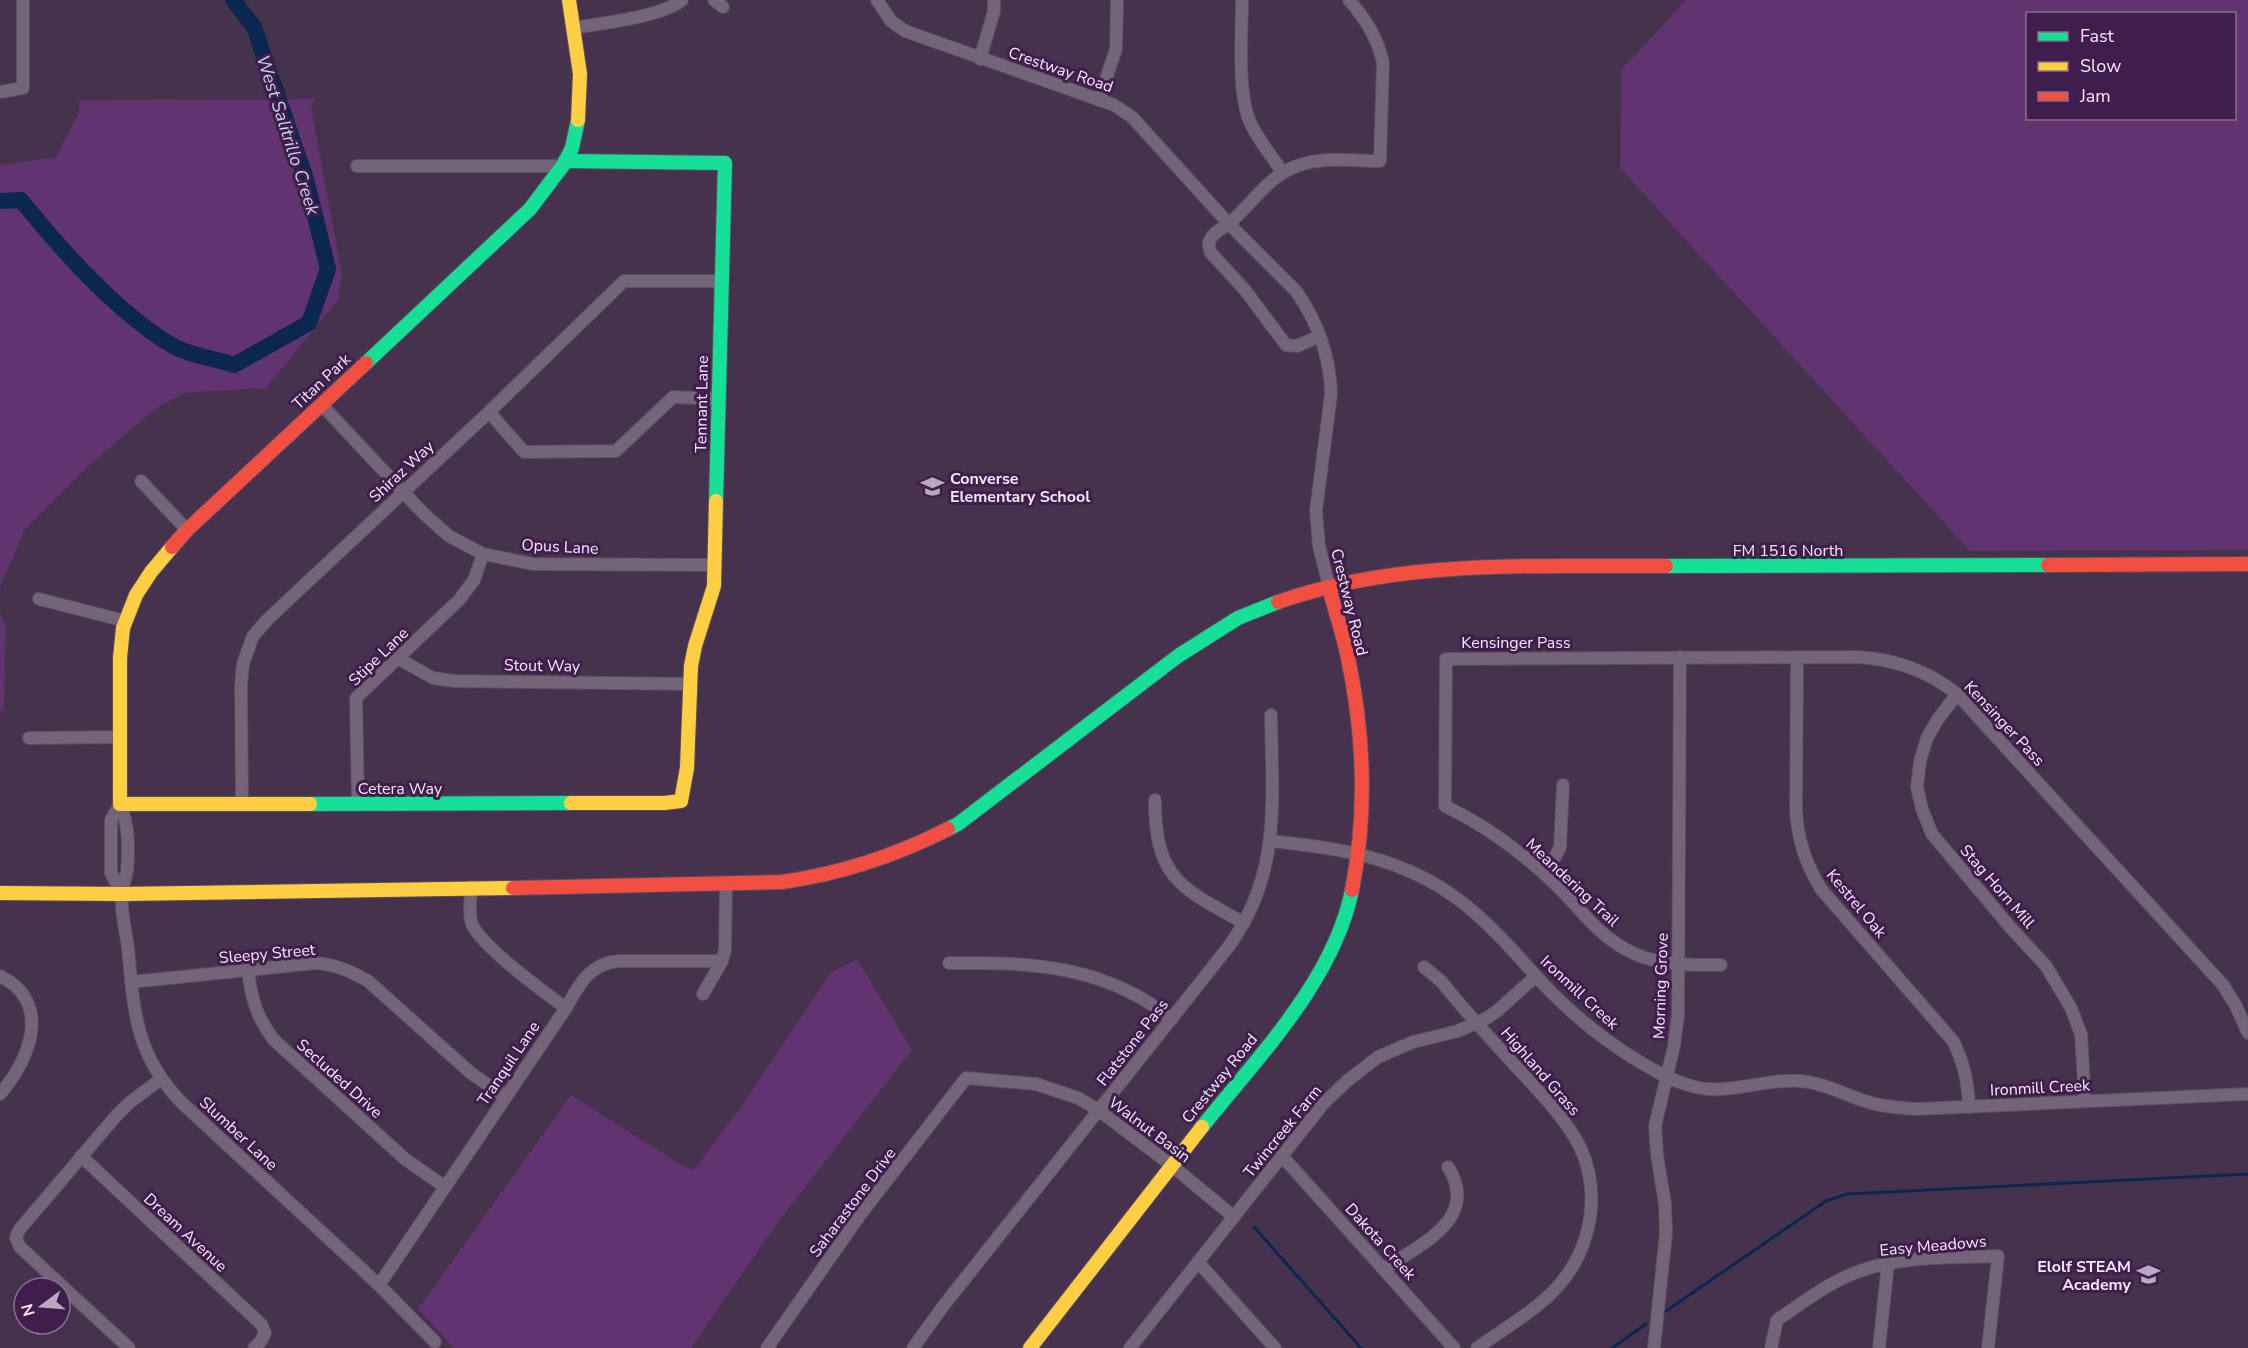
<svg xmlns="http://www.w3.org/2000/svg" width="2248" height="1348" font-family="'Nunito Sans',sans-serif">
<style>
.green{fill:#61336f;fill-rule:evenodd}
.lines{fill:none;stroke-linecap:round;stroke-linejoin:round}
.stream{stroke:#0b264f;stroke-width:3}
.river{stroke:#0b264f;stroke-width:16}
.street-casing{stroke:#5c4d61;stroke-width:14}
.fast-casing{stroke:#5c4d61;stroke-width:16}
.slow-casing{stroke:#5c4d61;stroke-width:16}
.jam-casing{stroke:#5c4d61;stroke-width:16}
.street{stroke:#736577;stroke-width:12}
.fast{stroke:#16e098;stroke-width:14}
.slow{stroke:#ffcf43;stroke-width:14}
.jam{stroke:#f24e42;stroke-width:14}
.labels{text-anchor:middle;stroke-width:6;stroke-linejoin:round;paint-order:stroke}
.street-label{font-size:16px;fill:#f7e7fd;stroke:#3f1e4b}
.poi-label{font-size:16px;font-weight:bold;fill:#f7e7fd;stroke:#3f1e4b;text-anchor:start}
.water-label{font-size:18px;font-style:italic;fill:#c6d6ec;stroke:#3f1e4b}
</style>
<rect width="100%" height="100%" fill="#45324c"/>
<g class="green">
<path d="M1686,0H2248V550L1970,551L1620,168L1621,70ZM2028,14H2234V118H2028Z"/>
<polygon points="315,99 311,107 342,274 338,300 266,388 184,393 156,408 87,467 25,529 0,588 0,165 56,157 79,112 79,100"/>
<polygon points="0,613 6,624 4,709 0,714"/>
<polygon points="857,959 912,1050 776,1225 691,1348 454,1348 418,1309 571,1095 683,1166 694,1170 740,1108 831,972"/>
</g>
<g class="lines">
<g class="stream">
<polyline points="1254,1227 1361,1348"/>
<polyline points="1666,1311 1826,1201 1847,1194 2248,1174"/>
<polyline points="1612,1348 1646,1324"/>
</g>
<path class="river" d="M0,201L21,200C62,251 117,313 173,346C189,355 216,359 234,365L309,323L328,269L306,179L254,27L233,0"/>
<defs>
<g id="street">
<polyline points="714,0 723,7"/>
<path d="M877,0L891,21L905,31L1114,105L1132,117L1229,224L1296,291C1317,321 1330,356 1331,394L1316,511L1319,546L1329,587"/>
<path d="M1242,0C1242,33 1237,92 1250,122C1258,140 1272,156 1283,173"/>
<path d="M574,28C601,23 662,17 682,0"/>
<polyline points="980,59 994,11 994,0"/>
<polyline points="0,92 23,88 23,0"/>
<polyline points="1099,100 1116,49 1117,0"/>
<polyline points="357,166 562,166"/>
<path d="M1320,336L1297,346L1286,345L1245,290L1211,253C1209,249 1208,244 1210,240C1214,231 1224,228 1231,222C1252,203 1270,175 1297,166C1323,156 1354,161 1380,161L1383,63C1378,38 1366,19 1349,0"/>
<polyline points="321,404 423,513 449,536 483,554 533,564 715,565"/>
<polyline points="489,412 524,452 616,451 673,397 717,399"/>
<polyline points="141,481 187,530"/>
<polyline points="39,599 125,621"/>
<path d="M1797,657L1796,811C1798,841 1806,864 1821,889L1953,1041C1964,1063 1968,1082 1969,1107"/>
<polyline points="399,659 433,678 454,681 689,684"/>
<polyline points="1957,694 1938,719 1927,738 1920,761 1917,787 1922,809 1932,834 2010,927 2046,966 2071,1008 2081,1034 2085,1101"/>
<polyline points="29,738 118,737"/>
<path d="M1155,800C1155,879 1181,888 1244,923"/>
<polyline points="242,804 241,685 243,664 253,636 268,619 489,412 624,281 721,281"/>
<polyline points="358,804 356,698 459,600 474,580 483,554"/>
<path d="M1271,841C1339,848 1402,857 1459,900C1495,927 1521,961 1552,993C1586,1027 1622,1054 1665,1076C1682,1084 1703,1091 1722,1089C1750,1088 1779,1077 1808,1082C1829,1085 1847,1096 1868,1102C1884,1107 1900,1108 1917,1109L2248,1094"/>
<polyline points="1546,875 1560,847 1563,785"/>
<path d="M471,887C471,898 468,914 472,924C481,946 545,993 566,1008"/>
<path d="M122,894L111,873V820L120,804C129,826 129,847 127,871C126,879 122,886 122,893C120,910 126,931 128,948C134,1011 135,1055 182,1103L379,1285L435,1342"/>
<path d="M949,963C1031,962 1104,965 1172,1019"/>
<path d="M1721,965C1693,965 1662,966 1635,954C1598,937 1584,912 1556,885C1523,853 1487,826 1445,806L1446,659L1857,657C1895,659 1927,670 1957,694L2223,985L2236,1006L2248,1033"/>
<path d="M1424,967L1442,982C1471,1019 1504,1053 1536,1088C1552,1106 1569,1125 1580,1147C1601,1192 1592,1246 1560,1284C1540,1308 1502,1330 1477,1348"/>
<path d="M248,970C251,998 257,1018 274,1040L405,1159L445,1187"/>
<path d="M0,976C53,1002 30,1060 0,1094"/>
<path d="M131,982L316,963C337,965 350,971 368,981L472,1074L505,1096"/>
<polyline points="703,994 722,961 725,950 726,884"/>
<polyline points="81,1156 262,1325 265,1333 261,1341 254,1348"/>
<polyline points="1282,1156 1454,1348"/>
<polyline points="1198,1262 1275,1348"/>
<path d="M1384,1269C1419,1245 1481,1219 1448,1167"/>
<path d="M379,1285L566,1008C579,985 589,964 618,961H722"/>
<polyline points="129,1348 20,1247 16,1238 19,1230 116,1116 129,1103 161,1079"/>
<polyline points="767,1348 860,1215 966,1078 1036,1084 1078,1098 1097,1109 1171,1165 1234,1217"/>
<path d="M913,1348L944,1305L1226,950C1282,876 1272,802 1271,715"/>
<polyline points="1130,1348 1323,1104 1347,1081 1378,1057 1413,1042 1458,1031 1487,1018 1497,1011 1536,976"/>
<polyline points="1654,1348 1666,1233 1665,1204 1657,1155 1655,1126 1674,1046 1678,1015 1680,657"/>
<path d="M1771,1348L1777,1320C1801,1304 1825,1285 1852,1274C1898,1255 1950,1258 1998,1256L1988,1348"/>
<polyline points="1879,1348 1888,1263"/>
</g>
<g id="fast">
<polyline points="565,161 725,163 716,501"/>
<polyline points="366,363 530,209 564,164 572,148 578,120"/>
<polyline points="1666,566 2048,565"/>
<polyline points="310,804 571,803"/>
<polyline points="948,829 958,824 1178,656 1238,618 1278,602"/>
<path d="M1202,1127C1258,1057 1334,980 1352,890"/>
</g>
<g id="slow">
<polyline points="569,0 580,74 578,120"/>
<polyline points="172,547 151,572 136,595 123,628 120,658 120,804 310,804"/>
<polyline points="571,803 664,803 681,801 687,768 691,666 695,646 714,586 716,501"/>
<polyline points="0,893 122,894 513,888"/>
<polyline points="1030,1348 1202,1127"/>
</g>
<g id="jam">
<polyline points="172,547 187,530 366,363"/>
<polyline points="2048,565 2248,564"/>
<path d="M1329,587C1335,611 1343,634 1348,658C1364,734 1367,814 1352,890"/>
<path d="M1278,602C1402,558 1537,567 1666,566"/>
<path d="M513,888L782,882C839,874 897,855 948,829"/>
</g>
</defs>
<use href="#street" class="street-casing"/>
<use href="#fast" class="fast-casing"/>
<use href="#slow" class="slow-casing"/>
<use href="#jam" class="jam-casing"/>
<use href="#street" class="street"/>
<use href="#fast" class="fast"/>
<use href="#slow" class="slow"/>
<use href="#jam" class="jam"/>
</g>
<defs>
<symbol id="school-bare" viewBox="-9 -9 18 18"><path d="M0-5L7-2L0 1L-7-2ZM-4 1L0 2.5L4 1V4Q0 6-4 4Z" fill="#b9a8bf" stroke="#3f1e4b" stroke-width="2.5" paint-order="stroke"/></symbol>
</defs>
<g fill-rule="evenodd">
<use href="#school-bare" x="916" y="470" width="33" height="33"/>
<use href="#school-bare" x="2132" y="1258" width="33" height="33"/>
</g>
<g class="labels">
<g class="street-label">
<text transform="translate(1061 69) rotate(19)" y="6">Crestway Road</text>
<text transform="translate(321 381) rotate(-43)" y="6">Titan Park</text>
<text transform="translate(701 404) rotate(-89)" y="6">Tennant Lane</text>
<text transform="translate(401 471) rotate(-43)" y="6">Shiraz Way</text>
<text transform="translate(560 546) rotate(3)" y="6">Opus Lane</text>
<text x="1788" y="556">FM 1516 North</text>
<text transform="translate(1350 602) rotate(76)" y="6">Crestway Road</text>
<text x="1516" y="648">Kensinger Pass</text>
<text transform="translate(378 656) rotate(-44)" y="6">Stipe Lane</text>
<text transform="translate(542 665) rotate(1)" y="6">Stout Way</text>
<text transform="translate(2005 723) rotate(47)" y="6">Kensinger Pass</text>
<text x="400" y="794">Cetera Way</text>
<text transform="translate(1573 882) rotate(43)" y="6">Meandering Trail</text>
<text transform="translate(1998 886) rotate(49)" y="6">Stag Horn Mill</text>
<text transform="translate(1857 903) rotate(50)" y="6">Kestrel Oak</text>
<text transform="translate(267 953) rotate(-5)" y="6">Sleepy Street</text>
<text transform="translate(1660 986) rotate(-88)" y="6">Morning Grove</text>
<text transform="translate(1580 992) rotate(43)" y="6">Ironmill Creek</text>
<text transform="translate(1132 1042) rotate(-52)" y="6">Flatstone Pass</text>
<text transform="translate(508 1063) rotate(-56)" y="6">Tranquil Lane</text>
<text transform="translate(1541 1071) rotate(49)" y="6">Highland Grass</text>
<text transform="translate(340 1078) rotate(42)" y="6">Secluded Drive</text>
<text transform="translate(1219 1078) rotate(-51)" y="6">Crestway Road</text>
<text transform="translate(2040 1087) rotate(-3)" y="6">Ironmill Creek</text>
<text transform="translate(1150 1129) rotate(37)" y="6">Walnut Basin</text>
<text transform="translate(1282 1131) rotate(-51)" y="6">Twincreek Farm</text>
<text transform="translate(239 1133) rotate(43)" y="6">Slumber Lane</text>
<text transform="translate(852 1202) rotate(-53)" y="6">Saharastone Drive</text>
<text transform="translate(186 1232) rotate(43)" y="6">Dream Avenue</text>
<text transform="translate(1381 1241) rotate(48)" y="6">Dakota Creek</text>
<text transform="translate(1933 1245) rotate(-5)" y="6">Easy Meadows</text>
</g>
<g class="poi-label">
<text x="950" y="484">Converse<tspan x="950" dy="18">Elementary School</tspan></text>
<text x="2131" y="1272" text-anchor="end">Elolf STEAM<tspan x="2131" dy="18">Academy</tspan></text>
</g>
<g class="water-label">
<text transform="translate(288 135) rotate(72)" y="6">West Salitrillo Creek</text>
</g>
</g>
<rect x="2026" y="12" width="210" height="108" fill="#3f1e4b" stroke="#896e92" stroke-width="1.5"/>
<rect x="2038" y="32" width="30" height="9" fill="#16e098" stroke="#896e92" stroke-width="1.5"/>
<text x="2080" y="42" font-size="18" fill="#f7e7fd">Fast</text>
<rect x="2038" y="62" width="30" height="9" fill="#ffcf43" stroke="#896e92" stroke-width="1.5"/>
<text x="2080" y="72" font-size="18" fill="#f7e7fd">Slow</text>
<rect x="2038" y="92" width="30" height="9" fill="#f24e42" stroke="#896e92" stroke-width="1.5"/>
<text x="2080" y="102" font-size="18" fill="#f7e7fd">Jam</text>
<g transform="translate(42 1306) rotate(254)"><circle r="28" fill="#3f1e4b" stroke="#896e92" stroke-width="1.5"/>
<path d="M0-4.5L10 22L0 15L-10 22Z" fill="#b9a8bf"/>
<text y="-9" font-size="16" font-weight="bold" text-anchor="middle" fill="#f7e7fd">N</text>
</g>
</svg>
